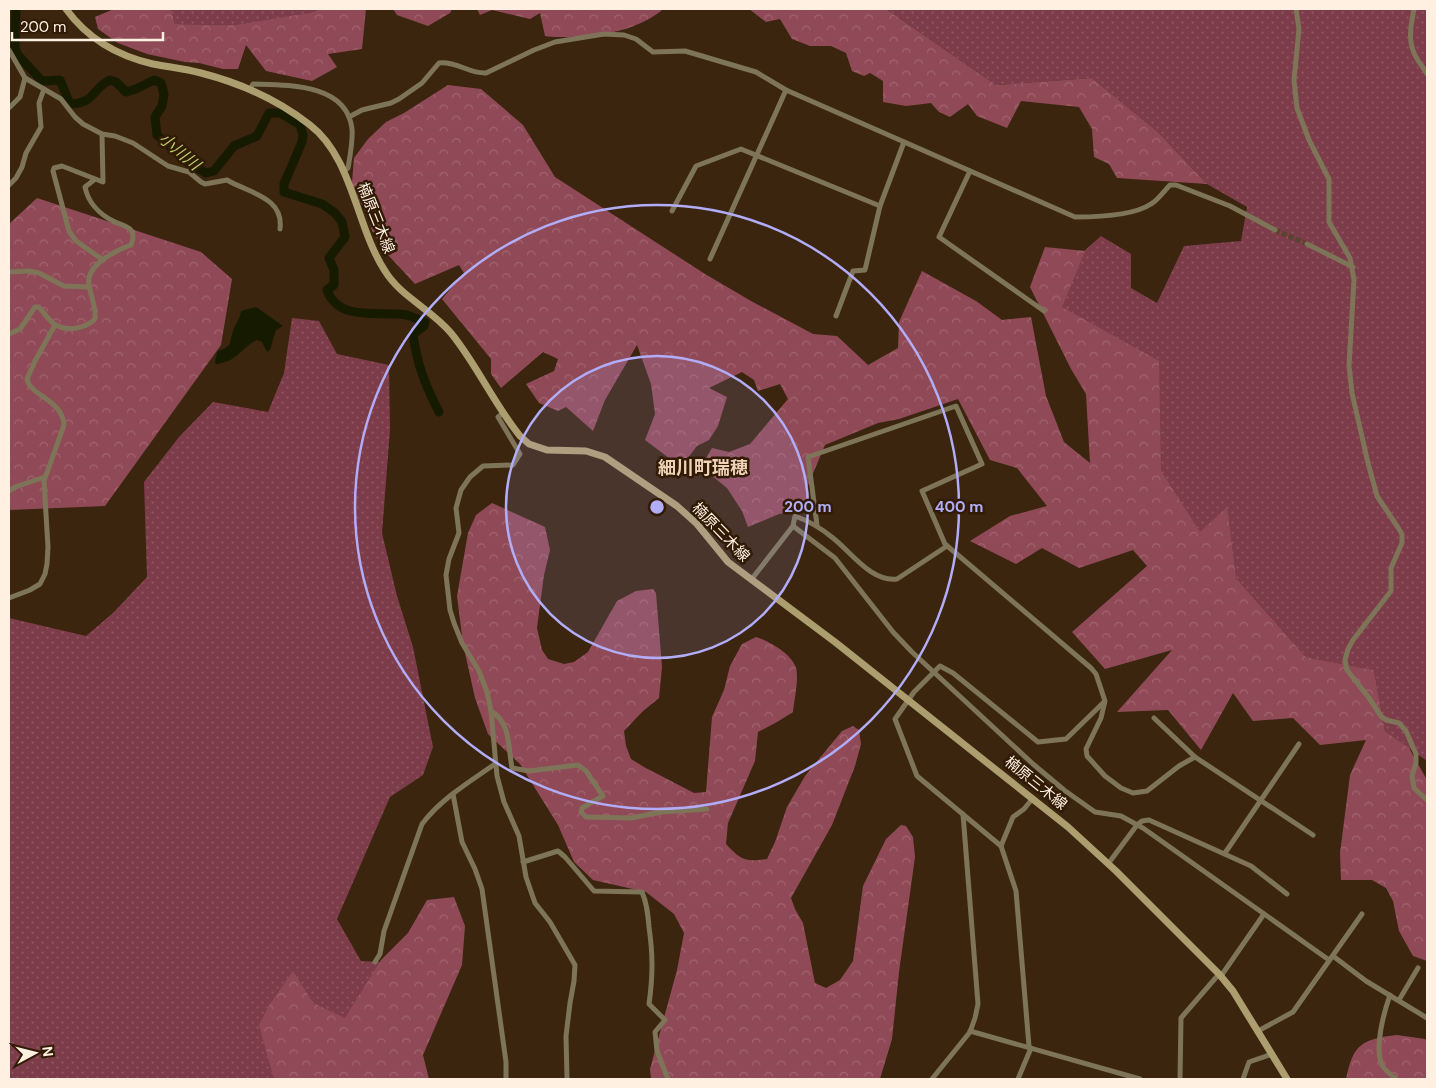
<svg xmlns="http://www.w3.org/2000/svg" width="1436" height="1088" font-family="'DM Sans','Noto Sans JP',sans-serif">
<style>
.grass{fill:url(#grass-dots)}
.forest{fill:url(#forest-crowns)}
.water{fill:#161b00}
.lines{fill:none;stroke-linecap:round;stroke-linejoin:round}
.river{stroke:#161b00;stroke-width:9}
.street-tunnel{stroke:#58432f;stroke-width:5;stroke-dasharray:5 2.5;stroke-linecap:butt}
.street{stroke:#7e7458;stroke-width:5}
.secondary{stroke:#ad9e70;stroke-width:7}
.ring{fill:none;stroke:#b2adf9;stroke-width:2.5}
.labels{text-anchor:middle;stroke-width:5;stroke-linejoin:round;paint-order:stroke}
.street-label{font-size:15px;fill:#fff0e2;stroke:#311b05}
.water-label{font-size:16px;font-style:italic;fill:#b8cd6c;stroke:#311b05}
.quarter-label{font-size:18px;font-weight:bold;fill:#efd2b8;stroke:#311b05}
.centre{fill:#b2adf9;stroke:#311b05;stroke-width:2.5}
.ring-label{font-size:15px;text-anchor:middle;font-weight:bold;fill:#b2adf9;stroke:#311b05;stroke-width:5;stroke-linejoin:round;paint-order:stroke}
</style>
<defs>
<pattern id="grass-dots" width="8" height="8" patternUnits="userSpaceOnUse" patternTransform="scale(1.25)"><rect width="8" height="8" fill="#7d3c49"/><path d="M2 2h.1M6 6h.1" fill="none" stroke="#905863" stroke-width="1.8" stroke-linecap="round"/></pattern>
<pattern id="forest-crowns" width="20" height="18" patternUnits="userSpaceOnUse" patternTransform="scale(1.25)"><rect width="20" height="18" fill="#904a57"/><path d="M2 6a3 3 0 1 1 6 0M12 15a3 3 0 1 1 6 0" fill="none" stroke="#a1646f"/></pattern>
</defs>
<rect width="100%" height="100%" fill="#3b250f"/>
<g class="grass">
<polygon points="171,9 320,9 306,14 234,25 175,24"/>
<polygon points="886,9 1427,9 1427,761 1385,731 1374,670 1306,657 1236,578 1200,533 1055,310 1058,274 1101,236 1131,254 1131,288 1157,303 1184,246 1241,241 1247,207 1207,184 1158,132 1092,78 996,85"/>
<polygon points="292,318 319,321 337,354 389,365 390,430 382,533 397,596 413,647 433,747 423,775 390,797 337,919 361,961 398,963 400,1079 9,1079 9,618 86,636 113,613 147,577 144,482 179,437 213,402 268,412 284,373"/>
</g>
<g class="forest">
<polygon points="114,9 171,9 175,24 234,25 309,13 320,9 366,9 362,49 328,54 337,67 312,81 266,71 246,45 238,69 223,69 199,63 185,62 147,54 118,43 98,29 95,17"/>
<polygon points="393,9 452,9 450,13 428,26 397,15"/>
<path d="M477,9H663C654,18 632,28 618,31C601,35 562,39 545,36L540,13L530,19L492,10L480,15Z"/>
<polygon points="749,9 886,9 996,85 1092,78 1158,132 1207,184 1117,178 1109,164 1094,157 1092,129 1079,107 1021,101 1007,128 977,116 968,104 950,117 939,112 931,103 906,106 883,102 883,81 870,73 864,76 852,71 846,53 831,46 810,46 792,39 780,19 766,22"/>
<polygon points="448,85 481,89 523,125 555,177 705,274 751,301 813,334 837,336 868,365 898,348 899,322 922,271 976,301 1002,320 1031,317 1046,396 1064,442 1090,463 1086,394 1071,369 1030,287 1045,247 1085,251 1062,307 1159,361 1161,471 1200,532 1227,507 1236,578 1306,657 1374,670 1385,731 1409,748 1427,780 1427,961 1413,956 1399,931 1393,901 1386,888 1372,880 1341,880 1340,853 1350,775 1366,740 1320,745 1293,718 1253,721 1233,693 1201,750 1168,710 1117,712 1172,650 1105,669 1072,632 1147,566 1133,550 1079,568 1042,548 1016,564 970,541 1010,516 1047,506 1017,468 990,460 958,399 899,419 878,423 825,445 806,490 809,509 779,514 748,527 742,511 727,488 701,467 712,448 729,452 750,444 788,399 780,384 758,391 754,380 742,372 709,388 727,397 718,426 709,440 697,446 681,467 645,440 655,414 651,384 637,345 605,400 593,431 566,407 558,411 539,403 526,384 554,371 558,359 543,352 501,388 491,374 491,359 442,299 464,273 459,265 415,284 389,256 372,231 368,215 360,202 352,183 354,158 368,139 386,122 404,113"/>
<polygon points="37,198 201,252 232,279 221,345 105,506 9,510 9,224"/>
<path d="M492,503L545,527L550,550L544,575L537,628L542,650L548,659L564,664L574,662L588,652L617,601L636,591L653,589L656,593L662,667L659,698L642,712L624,731L626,746L631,759L644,767L694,793L706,792L712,717L724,690L730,666L742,644L756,637C769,641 792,654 796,668C799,680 794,700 793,712L777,722L758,732L755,761L728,823L726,844C741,860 744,862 767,859L775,842L787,807L805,776L842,731L853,726L859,730L861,744L855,766L832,825L791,898L795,909L803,923L815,983L826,988L840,980L853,961L863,886L886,839L901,825L906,826L913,837L915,857L899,972L892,1039L880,1079H651L650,1069L677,970L684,933L674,914L646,892L593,880L574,862L558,825L520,764L488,734L475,698L463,644L457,596L468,533L476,515Z"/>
<polygon points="454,897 465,926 462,965 423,1055 429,1079 274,1079 259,1025 270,1004 293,971 313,1003 345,1018 381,960 408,933 427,900"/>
<path d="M1397,1035L1425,1039L1427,1041V1079H1346C1353,1044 1362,1039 1397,1035Z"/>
</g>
<path class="water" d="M256,307L283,326L276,330L270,350L267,352L262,342L257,340C240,348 238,362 216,364L215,362L217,352C234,344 228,346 233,331C236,322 239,322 241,311Z"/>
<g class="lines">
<path class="river" d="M16,9L15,48L18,55L42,81L60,80L70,104C96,103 91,89 110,80L116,82L126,92L136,89L154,80L161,83L164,94L162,106L155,117L157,135L191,165L206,173L214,171L234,146L257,136L269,113H280L300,125L303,135L302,142L284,184V192L322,204L335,213L342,222L345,237L329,258L334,270V285L327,290C339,323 381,310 407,315C413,317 420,320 425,322L424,326L413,334C417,364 425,385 439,412"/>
<polyline class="street-tunnel" points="1275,230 1307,244"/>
<g class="street">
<polyline points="1296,9 1299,29 1294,80 1297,108 1309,140 1329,179 1329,222 1350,258 1354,280 1349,366 1352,393 1368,463 1377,496 1397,526 1402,534 1402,543 1391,568 1391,591 1353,640 1348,649 1345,660 1347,670 1369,698 1381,716 1386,720 1399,723 1406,731 1416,754 1416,763 1412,776 1414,788 1427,800"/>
<path d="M1414,9C1411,25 1407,41 1416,57C1419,63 1424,68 1427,74"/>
<path d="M9,50L25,78L61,99L75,117L83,124L102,134L115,136L133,143L168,166L189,172L201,182L205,184L227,180C249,193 284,197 280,229"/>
<path d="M250,89L253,84C287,85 347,83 352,129C353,141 350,156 348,168L343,172"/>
<polyline points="9,108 20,97 25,78"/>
<path d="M349,117L362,110L391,103L399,99L422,83L439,63C456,61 470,74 486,73L534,50L555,42L604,34L624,35L636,39L653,52L685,51L756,72L786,90L1075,217C1096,217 1133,216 1151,204C1158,200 1164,191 1170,185H1176L1230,206L1275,230"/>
<polyline points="102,134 103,182 62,166 54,168 53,171 69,231 76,241 103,260"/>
<polyline points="970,171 939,237 1044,311"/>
<polyline points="9,185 16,178 22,167 26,153 41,127 39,103 44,89"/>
<polyline points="672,211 696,166 741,149 880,206"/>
<polyline points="1307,244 1353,267"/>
<polyline points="710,259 786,90"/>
<polyline points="9,272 29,271 39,273 64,286 89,287"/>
<polyline points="836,316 853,271 865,270 880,206 904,142"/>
<path d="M9,334L20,329L35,307H39C44,313 50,322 56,325C68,332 86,328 95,319C96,306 91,297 89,285C85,265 117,250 131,245C133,240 134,234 131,230C127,225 118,224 113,221C99,214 88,202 85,187L94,180"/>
<polyline points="503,413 498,417 520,454 513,465 483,466 470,477 461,490 456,508 459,533 449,559 446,575 450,610 454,623 462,643 479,671 487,692 491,711 497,776 504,802 519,836 526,877 535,903 550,922 575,965 574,981 570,1003 566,1036 567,1079"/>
<polyline points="9,491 15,487 45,477"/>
<polyline points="817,525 808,457 956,406 982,464 922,491 945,544 1091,668 1096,674 1105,701 1101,718 1086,749 1087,756 1105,776 1121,788 1133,793 1147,791 1179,766 1195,757"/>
<polyline points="793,526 835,558 893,632 912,652 1033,764 1064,790 1095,812 1121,816 1143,828 1329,960"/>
<path d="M751,580L793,526L795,516C809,521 821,528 833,538C852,553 871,582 897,579L947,546"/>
<path d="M9,598L30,590L40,584L45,574L47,564L48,547L44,481L64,425C62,399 30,396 27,379L35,361L55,325"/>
<path d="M491,711C511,723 508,747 512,768L529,771L578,765L586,771L603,796L582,808L581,812L586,817L631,818L661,812L707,809"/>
<polyline points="1154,718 1195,757 1313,835"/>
<polyline points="453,794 462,842 475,869 482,889 506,1062 506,1079"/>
<polyline points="1001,846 1013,817 1024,809 1033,798"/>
<polyline points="1225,853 1299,744"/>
<path d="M523,862L558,851L565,857L594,891L642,892C647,903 648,915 649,927C653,955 653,975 649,1004L665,1020L655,1032L657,1051L668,1079"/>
<polyline points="1108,864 1137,825 1142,821 1149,820 1251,866 1287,894"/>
<polyline points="1333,956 1366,981 1427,1018"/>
<path d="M375,962L380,954L384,931L422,824C441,799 469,782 495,764"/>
<polyline points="1221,976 1264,914"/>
<path d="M1390,995C1384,1012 1374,1048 1382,1065C1385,1071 1392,1075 1396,1079"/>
<polyline points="1399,1000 1418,968"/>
<polyline points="970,1031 1140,1079"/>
<polyline points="1258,1031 1293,1012 1362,914"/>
<polyline points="1029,1046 1016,891 1001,846 917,776 895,719 914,692 940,666 953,673 1038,742 1066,739 1104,702"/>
<polyline points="932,1079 970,1032 975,1018 978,1004 963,814"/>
<polyline points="1018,1079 1031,1048"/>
<polyline points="1180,1079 1181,1018 1219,974"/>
<polyline points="1243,1079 1249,1062 1272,1054"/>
</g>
<path class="secondary" d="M66,9C87,38 118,56 153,64C169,67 186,69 201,73C240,83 278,100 310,125C353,158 356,227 385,271C401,297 431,309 451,333C477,365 494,404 520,436L529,444L547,450L586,451L605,457L677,506L697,524L728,562L835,642L1068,827L1116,871L1219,974L1233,991L1287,1079"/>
</g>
<circle cx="657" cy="507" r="151" fill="#b2adf9" fill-opacity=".12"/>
<g class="ring">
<circle cx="657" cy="507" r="151"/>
<circle cx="657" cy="507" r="302"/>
</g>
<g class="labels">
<g class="street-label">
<text transform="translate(376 218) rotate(68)" y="5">楠原三木線</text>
<text transform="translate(721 532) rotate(46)" y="5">楠原三木線</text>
<text transform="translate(1036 783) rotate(39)" y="5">楠原三木線</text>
</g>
<g class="water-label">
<text transform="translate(180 151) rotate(40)" y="6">小川川</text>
</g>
<g class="quarter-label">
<text x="703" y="474">細川町瑞穂</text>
</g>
</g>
<circle cx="657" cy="507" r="8" class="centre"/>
<g class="ring-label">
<text x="808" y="512">200 m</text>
<text x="959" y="512">400 m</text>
</g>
<rect width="1436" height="1088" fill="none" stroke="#fff0e2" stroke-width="20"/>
<g transform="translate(35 1053) rotate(83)" stroke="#311b05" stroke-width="4" paint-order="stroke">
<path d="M0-4L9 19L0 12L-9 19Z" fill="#fff0e2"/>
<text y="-8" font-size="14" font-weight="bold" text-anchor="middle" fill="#fff0e2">N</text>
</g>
<path d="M12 32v8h151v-8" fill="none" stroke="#fff0e2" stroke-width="2.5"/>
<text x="20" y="32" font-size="15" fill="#fff0e2" stroke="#311b05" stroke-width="4" paint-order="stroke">200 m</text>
</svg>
